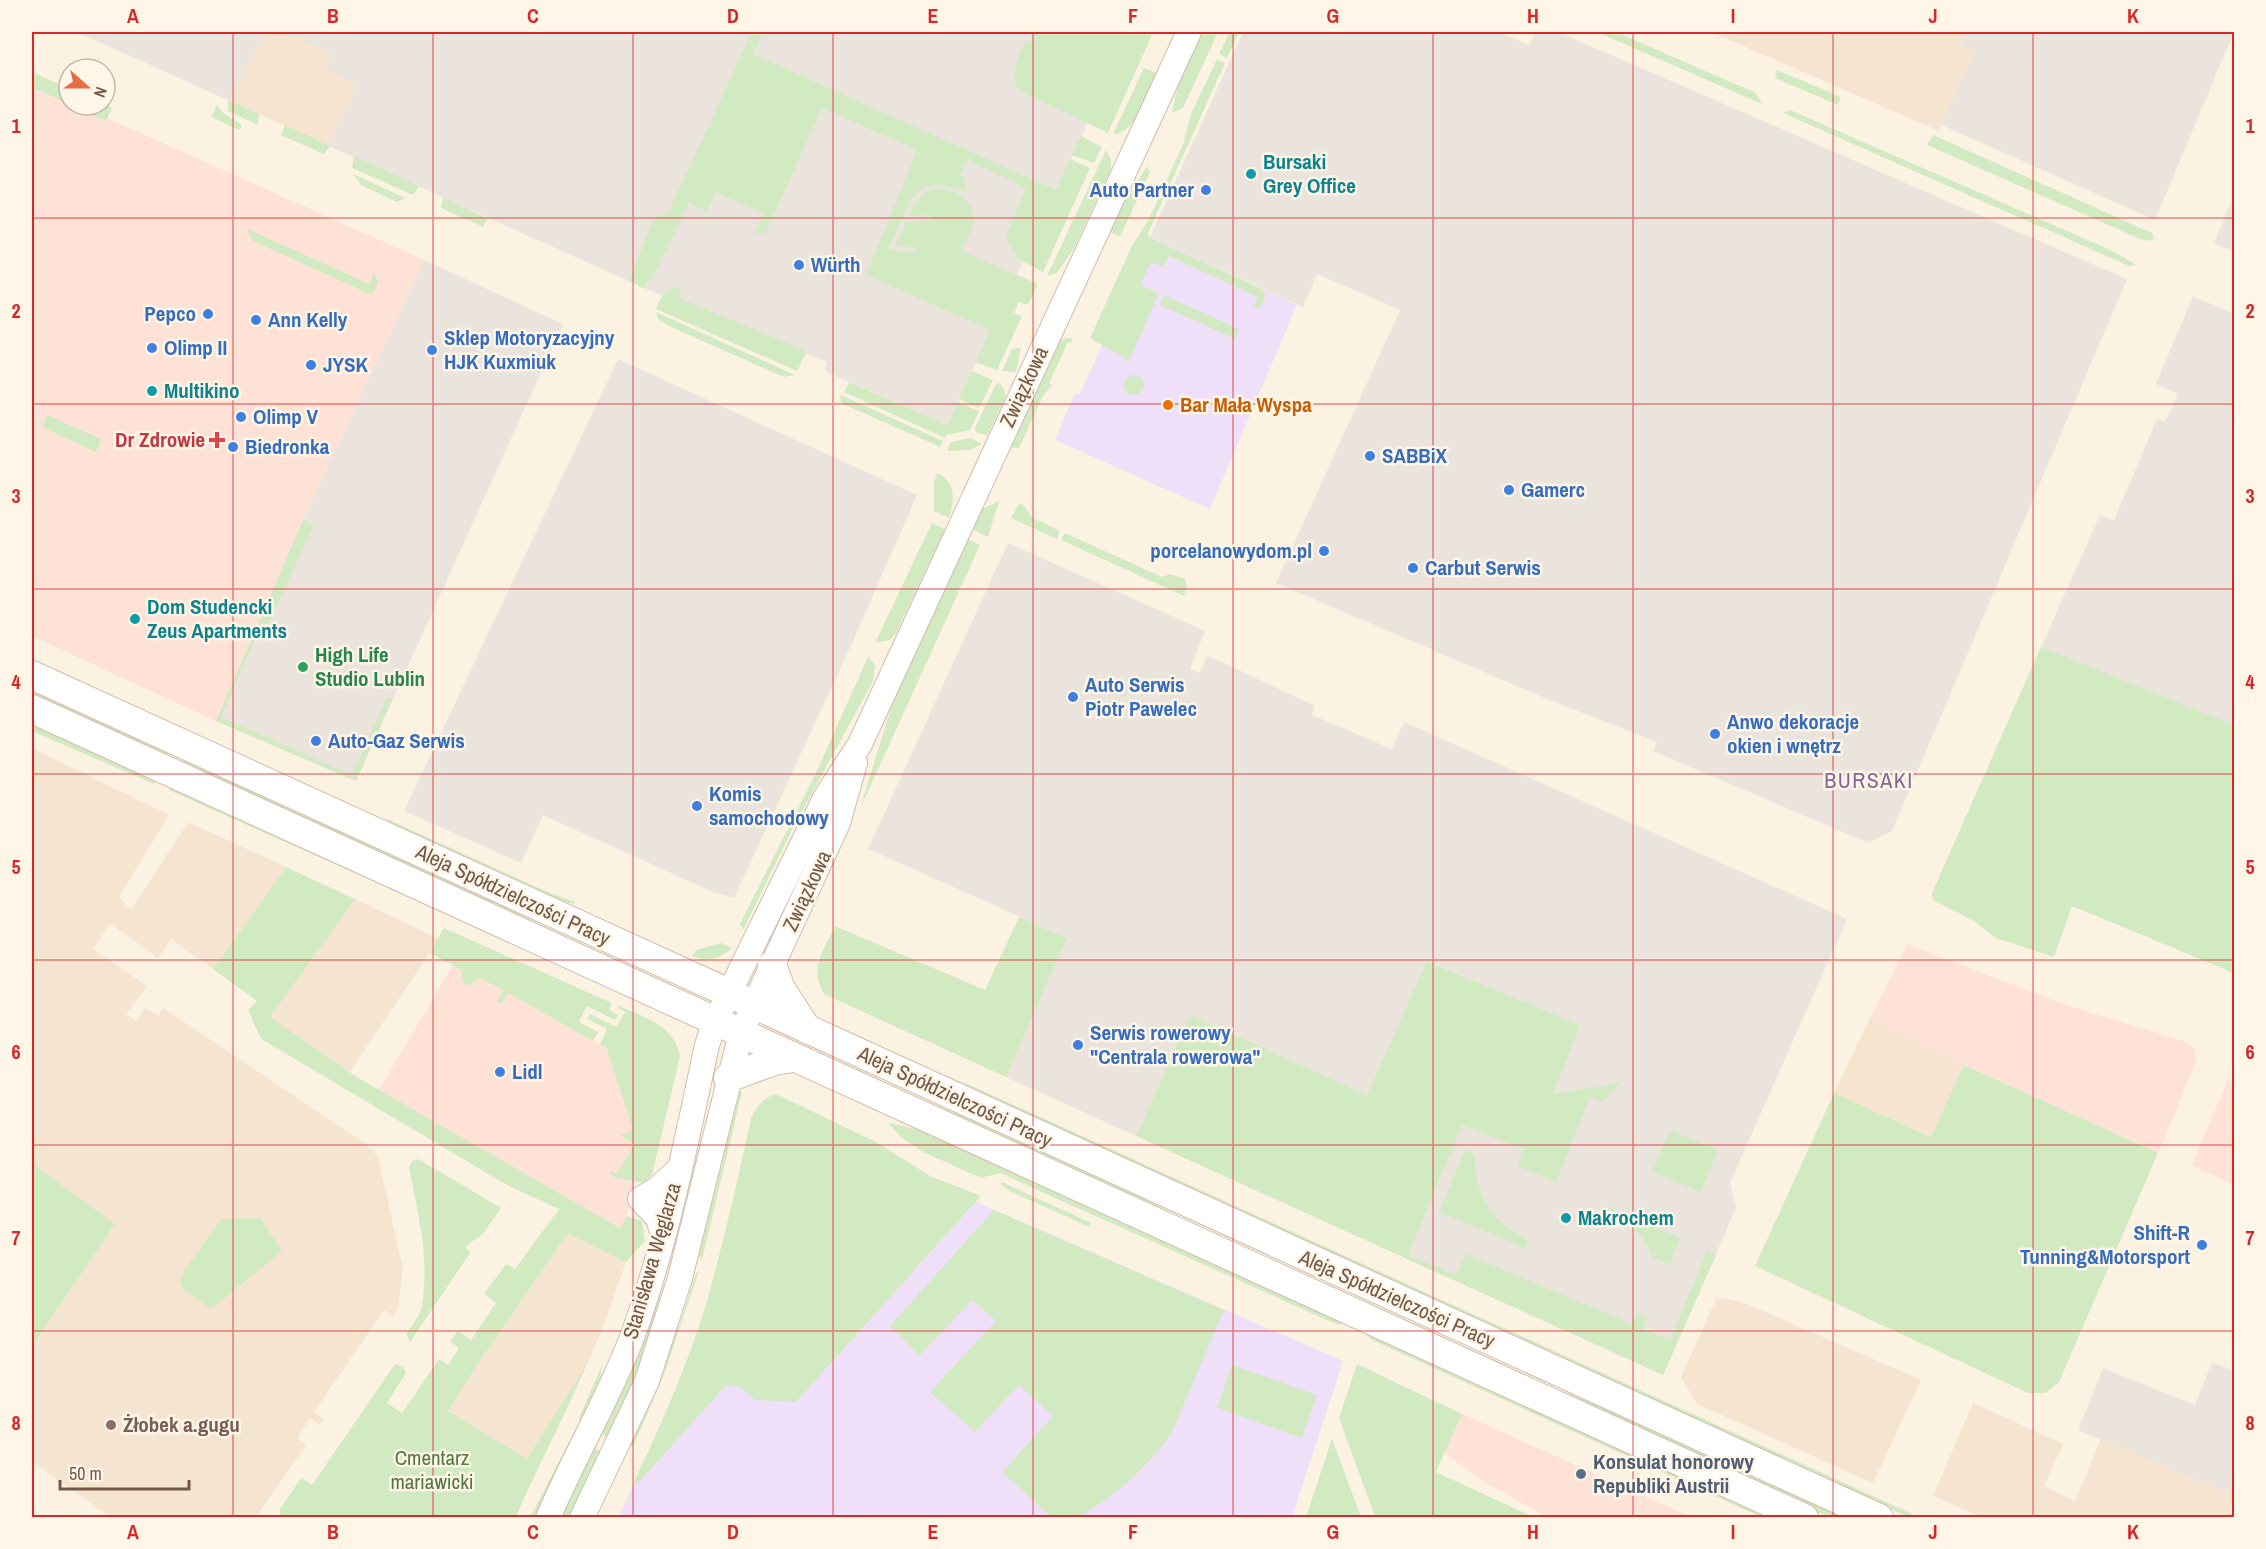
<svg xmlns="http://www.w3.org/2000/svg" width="2266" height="1549" font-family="'Archivo Narrow',sans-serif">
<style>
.residential{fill:#f4e4d0}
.commercial{fill:#fde2d5}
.industrial{fill:#ebe4dd}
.education{fill:#efdff8}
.green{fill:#d1eac1}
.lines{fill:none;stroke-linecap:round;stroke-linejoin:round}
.tertiary-casing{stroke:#cfbcac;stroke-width:26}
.secondary-casing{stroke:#d2bca9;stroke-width:30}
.tertiary{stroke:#fff;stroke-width:24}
.secondary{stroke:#fff;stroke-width:28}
.grid{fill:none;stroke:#d62828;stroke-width:1.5;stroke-opacity:0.55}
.culture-dot{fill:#0f9aa8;stroke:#fff6e8;stroke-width:2}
.shop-dot{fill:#3f7fe0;stroke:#fff6e8;stroke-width:2}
.food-dot{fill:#e8710a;stroke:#fff6e8;stroke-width:2}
.health-dot{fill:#e0444e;stroke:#fff6e8;stroke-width:2}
.leisure-dot{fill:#2e9e5b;stroke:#fff6e8;stroke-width:2}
.education-dot{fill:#8d6e63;stroke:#fff6e8;stroke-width:2}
.service-dot{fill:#5c6f8a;stroke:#fff6e8;stroke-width:2}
.labels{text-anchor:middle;stroke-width:5;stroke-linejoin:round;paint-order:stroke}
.culture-label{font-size:21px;font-weight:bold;fill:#0d838f;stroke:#fff6e8;text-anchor:start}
.shop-label{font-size:21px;font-weight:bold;fill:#366cbe;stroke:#fff6e8;text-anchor:start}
.street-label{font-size:21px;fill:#745848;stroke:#fff6e8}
.food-label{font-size:21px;font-weight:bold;fill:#c56008;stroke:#fff6e8;text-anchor:start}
.health-label{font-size:21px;font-weight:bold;fill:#be3a42;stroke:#fff6e8;text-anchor:end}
.leisure-label{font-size:21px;font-weight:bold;fill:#27864d;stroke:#fff6e8;text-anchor:start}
.education-label{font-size:21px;font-weight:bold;fill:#785e54;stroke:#fff6e8;text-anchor:start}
.park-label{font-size:21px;fill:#517941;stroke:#fff6e8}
.service-label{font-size:21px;font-weight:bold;fill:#4e5e75;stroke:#fff6e8;text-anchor:start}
.neighbourhood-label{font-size:22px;letter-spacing:1.5px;fill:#876497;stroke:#fff6e8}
.neatline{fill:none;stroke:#d62828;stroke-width:2}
.grid-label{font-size:20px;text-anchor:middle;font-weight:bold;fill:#d62828}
</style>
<rect width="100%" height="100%" fill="#fcf2e2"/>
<g class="residential">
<polygon points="264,32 281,32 332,54 357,85 327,145 230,101"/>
<polygon points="1711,32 1968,32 1961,47 1974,53 1939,131"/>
<polygon points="32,748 169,815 119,897 131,910 188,822 286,867 213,969 171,939 158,958 110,923 93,949 147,986 126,1014 136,1021 145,1008 158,1016 163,1008 363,1142 378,1156 403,1269 398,1308 393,1316 384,1310 314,1412 324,1419 320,1425 310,1418 297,1438 306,1445 256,1517 110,1517 32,1461 32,1346 115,1224 32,1163"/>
<polygon points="355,899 439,939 349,1073 269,1017"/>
<polygon points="1870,1018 1964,1065 1932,1137 1834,1093"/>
<polygon points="568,1233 626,1262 602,1330 587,1364 527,1460 448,1411 479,1362"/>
<polygon points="1717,1297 1745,1303 1921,1380 1873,1483 1697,1404 1681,1377"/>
<polygon points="1973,1403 2063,1444 2044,1486 2075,1501 2101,1439 2234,1494 2234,1517 1982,1517 1933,1496"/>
</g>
<g class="commercial">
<polygon points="32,83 69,101 69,105 78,105 424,260 303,520 216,721 32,636"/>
<polygon points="1907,944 2063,1004 2183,1041 2195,1049 2196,1061 2158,1153 1964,1065 1870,1018"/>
<polygon points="453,965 463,970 462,980 479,978 503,990 498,1001 502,1004 508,993 607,1049 633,1130 621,1137 634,1145 616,1174 610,1172 614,1177 634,1182 627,1216 620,1228 379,1090"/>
<polygon points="2234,1078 2234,1185 2192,1165 2228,1080"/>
<polygon points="1462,1414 1691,1517 1547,1517 1483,1481 1444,1453"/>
</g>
<g class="industrial">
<polygon points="82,32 264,32 230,101 81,34"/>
<polygon points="281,32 1130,32 947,425 825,371 827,362 644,288 327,145 357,85 325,69 331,54"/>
<polygon points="1243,32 1498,32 1529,45 1535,32 1558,32 2127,279 1892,831 1868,843 1653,751 1657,742 1547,699 1276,583 1400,310 1317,274 1303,307 1150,237"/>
<polygon points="1968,32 2234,32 2155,220 1941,125 1974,53 1961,47"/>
<polygon points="2234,195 2234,252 2214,243"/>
<polygon points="424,260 563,324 356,781 216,721 303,520"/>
<polygon points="2193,296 2234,314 2234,729 2041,647 2100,515 2114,520 2157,419 2165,422 2178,394 2156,384"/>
<polygon points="618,359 917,495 853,641 734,898 713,892 543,815 521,863 404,811"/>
<polygon points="1008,543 1205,631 1190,669 1200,673 1207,655 1315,706 1312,715 1392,749 1404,722 1847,919 1730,1183 1736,1208 1663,1375 1364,1239 1413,1129 1552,1094 1579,1025 1428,961 1367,1095 1191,1015 1136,1136 1006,1077 1067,938 868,849"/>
<polygon points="2212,1362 2234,1371 2234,1495 2078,1430 2103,1368 2195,1405"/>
</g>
<g class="education">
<polygon points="1150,237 1297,305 1210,509 1055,440 1075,393 1080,394"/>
<polygon points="976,1202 1343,1361 1292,1517 618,1518 657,1434 739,1348 797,1401"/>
</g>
<g class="green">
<path d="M752,32H763L753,54L1056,190L1070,159L1090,168L1043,272L1017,258L1005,238L1026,188L967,160L960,175L964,177L967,191C945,190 935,174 912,198L888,249L915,253V248L895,246L906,222L931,220L930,215L909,216C913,208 916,198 925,193C946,181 978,199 973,224C971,233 965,242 962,251L1038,284L1028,305L1019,302L1014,313L1022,316L997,370L976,362L990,330L866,275L917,150L822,108L765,234L755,233L763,214L716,192L706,211L689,203L651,281L648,280L644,288L629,281L654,218L668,213Z"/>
<path d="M1036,32H1146L1152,35L1108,133L1020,91C1008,75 1019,56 1026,40L1030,43Z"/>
<polygon points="1202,32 1218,32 1183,108 1172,113 1180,76"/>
<polygon points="1230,32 1239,32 1227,58 1219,54"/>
<polygon points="1597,32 1616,32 1756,93 1762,104"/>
<polygon points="1217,59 1225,63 1148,233 1150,238 1264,290 1265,299 1260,308 1253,308 1258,297 1169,256 1163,267 1151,262 1140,285 1159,293 1129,361 1090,338 1131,248 1149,219 1184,142 1191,114"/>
<path d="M1144,68L1156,73C1147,91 1137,134 1113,134Z"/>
<polygon points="1777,70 1841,97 1838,105 1775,78"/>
<polygon points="32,72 69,89 69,104 32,87"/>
<polygon points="228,100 259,114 258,125 228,111"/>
<polygon points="71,105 105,105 112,108 106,121"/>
<polygon points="217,105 224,114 241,124 241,128 239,130 211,117"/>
<polygon points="1790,110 2115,252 2136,265 2129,266 1783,113"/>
<polygon points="285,125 330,146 324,154 281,135"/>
<polygon points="1933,135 2152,233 2154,238 2150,241 2140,239 1927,145"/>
<polygon points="1081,136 1102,147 1094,163 1072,155"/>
<polygon points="1106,150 1111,160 1111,169 1074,248 1057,273 1047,276"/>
<polygon points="354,156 419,186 413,195 352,168"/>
<polygon points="1147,166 1150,172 1120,237 1109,232 1119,209"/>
<polygon points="353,174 405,198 397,202 361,185"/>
<polygon points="443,197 487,218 483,227 441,208"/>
<polygon points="246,228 369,284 374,273 378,282 372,295 253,241"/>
<path d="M679,287L681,299L807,351L797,371L656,309C661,296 664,289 679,287Z"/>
<polygon points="1164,295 1239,329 1235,339 1160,305"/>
<polygon points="656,312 795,375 784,377 669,326 658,319"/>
<polygon points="1068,338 1073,339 1071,343 1068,342 1049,383 1052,385 1043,396 1019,448 1011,447 1010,444 1059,341"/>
<polygon points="1021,347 1016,372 1002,371 1012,349"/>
<polygon points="972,371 993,380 979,408 959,399"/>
<circle cx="1134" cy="385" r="10"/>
<polygon points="849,382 947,425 958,402 979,411 970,430 946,435 945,438 844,392"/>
<polygon points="997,382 1003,387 1006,396 987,436 976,432 975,428"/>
<polygon points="840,395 943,441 940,447 841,403"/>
<polygon points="47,415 101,439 96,452 42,427"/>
<polygon points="971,438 982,444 970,450 947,451 951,442"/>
<path d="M937,473C956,481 955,502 949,518L934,511V482Z"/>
<polygon points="999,501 988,537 972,529 982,509"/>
<polygon points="1019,503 1024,506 1033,518 1060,531 1057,539 1011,518"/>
<polygon points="303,520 314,525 268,624 263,622 221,717 352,775 387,697 392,699 356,781 216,721"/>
<polygon points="932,523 945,529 896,633 890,640 875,643"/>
<polygon points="1065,533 1162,577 1170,574 1185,579 1187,587 1184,596 1061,540"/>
<polygon points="967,539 980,545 860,809 892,705"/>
<polygon points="2041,647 2234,725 2234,973 2072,906 2054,957 1996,938 1974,921 1933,900 1932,893"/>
<polygon points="868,657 875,664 873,681 794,826 743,930 740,924 815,775"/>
<polygon points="32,687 169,750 165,758 32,697"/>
<polygon points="32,721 157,778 154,784 32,731"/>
<polygon points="185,757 553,928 473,897 181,765"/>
<polygon points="171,785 482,930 169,790"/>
<polygon points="385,818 545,891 575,902 574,904 547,899 391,826"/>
<path d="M286,867L355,899L270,1017L355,1076L620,1228L627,1216L642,1221L645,1241L626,1262L568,1233L479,1362L448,1411L527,1459L587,1364C565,1416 538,1465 516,1517H280V1509L301,1478L312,1485L395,1364L403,1367L406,1373L387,1403L402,1413L439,1359L448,1365L459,1348L450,1342L458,1331L471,1340L496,1303L484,1294L506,1264L515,1269L559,1209L507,1185L261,1039L248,1010L257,1001L213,969Z"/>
<path d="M1019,917L1067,938L1006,1077L824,994C809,967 823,951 835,926L985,990Z"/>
<polygon points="444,928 612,1003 609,1010 618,1015 615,1020 587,1006 579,1022 598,1032 593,1041 508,993 502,1004 497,1002 503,990 479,978 468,986 462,980 462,970 430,953"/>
<path d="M721,943L732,948C721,959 706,962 692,956L696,950Z"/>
<polygon points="1427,961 1580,1025 1553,1094 1620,1083 1602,1102 1590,1097 1556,1182 1517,1166 1523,1149 1462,1125 1408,1255 1456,1275 1466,1254 1632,1324 1638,1313 1647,1317 1643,1329 1670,1340 1707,1251 1716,1255 1663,1375 1136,1136 1191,1015 1367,1095"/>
<path d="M618,1005C644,1018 674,1024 680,1056L652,1175L643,1183L614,1177L610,1174L611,1171L616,1174L634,1145L620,1135L633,1130L607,1049L600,1044L607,1029L587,1019L590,1014L617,1027L625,1012L617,1007Z"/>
<polygon points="1964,1065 2158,1153 2059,1382 2045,1393 2028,1393 1755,1266 1834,1093 1931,1137"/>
<polygon points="963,1083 963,1082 1919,1517 1908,1517 1052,1129"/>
<polygon points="740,1091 742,1092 702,1260 699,1256"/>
<path d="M776,1094L878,1143L930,1176L981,1196L796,1402L755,1400L740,1387L726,1385L640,1481L633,1484C661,1425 688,1364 707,1301C724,1240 738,1179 751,1118C757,1106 763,1098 776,1094Z"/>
<polygon points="920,1099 1009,1134 1093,1172 1202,1229"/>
<polygon points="888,1123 931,1132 1341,1320 1342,1323 1339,1325 1329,1321 1000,1173 981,1178 923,1152 901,1137"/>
<polygon points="1670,1130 1718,1150 1701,1192 1652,1172"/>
<path d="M1465,1150L1475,1155C1473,1193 1494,1225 1528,1240L1525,1248L1439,1212Z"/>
<path d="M418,1159L501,1208L482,1235L465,1246L470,1253L410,1342L406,1334C411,1326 421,1315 422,1306C430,1255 418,1217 409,1167L412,1161Z"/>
<polygon points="32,1163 115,1224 32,1346"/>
<polygon points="1003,1182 1006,1184 1091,1223 1089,1227 1010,1191 1000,1184"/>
<path d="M1600,1204L1680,1238L1670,1264L1653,1258C1644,1232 1623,1217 1600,1204Z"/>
<path d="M994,1210L1224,1310L1171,1434C1151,1462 1111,1501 1079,1516C1072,1520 1059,1518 1051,1517L1002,1472L1053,1416L1019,1385L975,1432L930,1392L996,1321L972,1300L919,1356L890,1326Z"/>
<polygon points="260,1218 282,1251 211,1309 184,1290 180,1282 183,1273 221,1219"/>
<polygon points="680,1218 647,1345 610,1438 601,1434"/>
<polygon points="699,1271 664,1374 634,1445 629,1447 679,1326 696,1273"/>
<polygon points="1370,1334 1778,1517 1761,1517 1372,1340 1369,1337"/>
<polygon points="1357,1364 1462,1414 1436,1472 1533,1517 1375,1517 1339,1418"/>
<polygon points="602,1365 599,1388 583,1425 579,1424 579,1418"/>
<polygon points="1232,1365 1317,1395 1302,1438 1217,1408"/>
<polygon points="1542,1384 1637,1420 1853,1517 1829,1517 1541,1386"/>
<polygon points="571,1438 575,1438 536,1517 530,1518"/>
<polygon points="1332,1439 1361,1517 1306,1517"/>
<polygon points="594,1448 603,1453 570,1517 559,1518"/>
</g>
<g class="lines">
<defs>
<g id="tertiary">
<polyline points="663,1235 658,1218 640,1199 656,1190 678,1170"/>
<path d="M548,1518C574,1457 607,1401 631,1340C666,1246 686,1143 707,1045L715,1022L826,796L860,744L1189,32"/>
<polyline points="582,1518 647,1381 680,1278 741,1033 838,823 855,763"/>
</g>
<g id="secondary">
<polyline points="32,675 1879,1518"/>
<polyline points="32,709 1804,1518"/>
<polyline points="772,965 781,989 807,1029"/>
<polyline points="728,1078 774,1061 793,1058"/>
</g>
</defs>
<use href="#tertiary" class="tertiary-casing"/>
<use href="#secondary" class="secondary-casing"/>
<use href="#tertiary" class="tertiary"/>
<use href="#secondary" class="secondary"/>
</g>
<path class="grid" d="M233,32V1518M433,32V1518M633,32V1518M833,32V1518M1033,32V1518M1233,32V1518M1433,32V1518M1633,32V1518M1833,32V1518M2033,32V1518M32,218H2234M32,404H2234M32,589H2234M32,774H2234M32,960H2234M32,1145H2234M32,1331H2234"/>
<g class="culture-dot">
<circle cx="1251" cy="174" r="6"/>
<circle cx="152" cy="391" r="6"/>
<circle cx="135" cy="619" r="6"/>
<circle cx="1566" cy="1218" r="6"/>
</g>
<g class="shop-dot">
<circle cx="1206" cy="190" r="6"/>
<circle cx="799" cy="265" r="6"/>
<circle cx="208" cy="314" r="6"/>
<circle cx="256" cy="320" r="6"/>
<circle cx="152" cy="348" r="6"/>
<circle cx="432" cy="350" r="6"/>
<circle cx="311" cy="365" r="6"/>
<circle cx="241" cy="417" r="6"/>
<circle cx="233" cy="447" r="6"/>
<circle cx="1370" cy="456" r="6"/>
<circle cx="1509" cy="490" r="6"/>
<circle cx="1324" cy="551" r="6"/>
<circle cx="1413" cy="568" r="6"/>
<circle cx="1073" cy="697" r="6"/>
<circle cx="1715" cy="734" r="6"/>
<circle cx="316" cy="741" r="6"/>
<circle cx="697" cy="806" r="6"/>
<circle cx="1078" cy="1045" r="6"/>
<circle cx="500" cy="1072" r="6"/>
<circle cx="2202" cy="1245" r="6"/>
</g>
<circle class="food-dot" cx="1168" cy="405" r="6"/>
<path class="health-dot" d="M214 431h6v6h6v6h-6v6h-6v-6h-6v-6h6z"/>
<circle class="leisure-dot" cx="303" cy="667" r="6"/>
<circle class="education-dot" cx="111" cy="1425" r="6"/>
<circle class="service-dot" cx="1581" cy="1474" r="6"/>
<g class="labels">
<g class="culture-label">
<text x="1263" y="169">Bursaki<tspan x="1263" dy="24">Grey Office</tspan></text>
<text x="164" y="398">Multikino</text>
<text x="147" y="614">Dom Studencki<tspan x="147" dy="24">Zeus Apartments</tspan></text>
<text x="1578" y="1225">Makrochem</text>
</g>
<g class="shop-label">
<text x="1194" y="197" text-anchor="end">Auto Partner</text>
<text x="811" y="272">Würth</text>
<text x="196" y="321" text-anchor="end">Pepco</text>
<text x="268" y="327">Ann Kelly</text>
<text x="444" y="345">Sklep Motoryzacyjny<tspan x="444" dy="24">HJK Kuxmiuk</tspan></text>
<text x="164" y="355">Olimp II</text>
<text x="323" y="372">JYSK</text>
<text x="253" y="424">Olimp V</text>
<text x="245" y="454">Biedronka</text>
<text x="1382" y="463">SABBiX</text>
<text x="1521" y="497">Gamerc</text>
<text x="1312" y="558" text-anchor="end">porcelanowydom.pl</text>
<text x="1425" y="575">Carbut Serwis</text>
<text x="1085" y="692">Auto Serwis<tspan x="1085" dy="24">Piotr Pawelec</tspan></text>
<text x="1727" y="729">Anwo dekoracje<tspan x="1727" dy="24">okien i wnętrz</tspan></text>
<text x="328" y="748">Auto-Gaz Serwis</text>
<text x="709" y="801">Komis<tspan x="709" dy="24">samochodowy</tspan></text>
<text x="1090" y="1040">Serwis rowerowy<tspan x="1090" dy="24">"Centrala rowerowa"</tspan></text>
<text x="512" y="1079">Lidl</text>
<text x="2190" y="1240" text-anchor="end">Shift-R<tspan x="2190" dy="24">Tunning&amp;Motorsport</tspan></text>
</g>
<g class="street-label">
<text transform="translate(1024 387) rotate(-65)" y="7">Związkowa</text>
<text transform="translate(807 891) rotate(-65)" y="7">Związkowa</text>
<text transform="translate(513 895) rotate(25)" y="7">Aleja Spółdzielczości Pracy</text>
<text transform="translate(955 1097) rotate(25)" y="7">Aleja Spółdzielczości Pracy</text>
<text transform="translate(652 1261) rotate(-74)" y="7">Stanisława Węglarza</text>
<text transform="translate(1397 1299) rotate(24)" y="7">Aleja Spółdzielczości Pracy</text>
</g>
<g class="food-label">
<text x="1180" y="412">Bar Mała Wyspa</text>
</g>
<g class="health-label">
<text x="205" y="447">Dr Zdrowie</text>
</g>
<g class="leisure-label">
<text x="315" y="662">High Life<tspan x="315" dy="24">Studio Lublin</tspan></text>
</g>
<g class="education-label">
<text x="123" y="1432">Żłobek a.gugu</text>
</g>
<g class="park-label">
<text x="432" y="1465">Cmentarz<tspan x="432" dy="24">mariawicki</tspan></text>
</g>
<g class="service-label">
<text x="1593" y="1469">Konsulat honorowy<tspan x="1593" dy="24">Republiki Austrii</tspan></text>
</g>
<g class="neighbourhood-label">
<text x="1869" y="788">BURSAKI</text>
</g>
</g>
<rect width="2266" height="1549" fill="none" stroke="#fff6e8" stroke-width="66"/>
<g transform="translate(87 87) rotate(111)"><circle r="28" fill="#fff6e8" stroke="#c7b7a8" stroke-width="1.5"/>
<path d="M0-4.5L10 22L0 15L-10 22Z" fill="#e76c46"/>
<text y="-9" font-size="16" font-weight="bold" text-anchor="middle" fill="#745848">N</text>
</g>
<path d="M60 1480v9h129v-9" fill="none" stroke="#745848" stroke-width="3"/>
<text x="69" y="1480" font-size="18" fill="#745848" stroke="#fff6e8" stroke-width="4.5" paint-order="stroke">50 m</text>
<rect x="33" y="33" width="2200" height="1483" class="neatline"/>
<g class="grid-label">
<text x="133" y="23">A</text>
<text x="333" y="23">B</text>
<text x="533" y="23">C</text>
<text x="733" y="23">D</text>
<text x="933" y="23">E</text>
<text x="1133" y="23">F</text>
<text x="1333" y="23">G</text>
<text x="1533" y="23">H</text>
<text x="1733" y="23">I</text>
<text x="1933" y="23">J</text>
<text x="2133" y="23">K</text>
<text x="16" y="133">1</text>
<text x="2250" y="133">1</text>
<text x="16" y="318">2</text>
<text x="2250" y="318">2</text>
<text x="16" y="503">3</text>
<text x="2250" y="503">3</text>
<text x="16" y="689">4</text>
<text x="2250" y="689">4</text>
<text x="16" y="874">5</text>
<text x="2250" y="874">5</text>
<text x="16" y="1059">6</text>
<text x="2250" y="1059">6</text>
<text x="16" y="1245">7</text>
<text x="2250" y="1245">7</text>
<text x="16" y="1430">8</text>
<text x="2250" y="1430">8</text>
<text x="133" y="1539">A</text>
<text x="333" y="1539">B</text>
<text x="533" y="1539">C</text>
<text x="733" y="1539">D</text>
<text x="933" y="1539">E</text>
<text x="1133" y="1539">F</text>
<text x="1333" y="1539">G</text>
<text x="1533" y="1539">H</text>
<text x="1733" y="1539">I</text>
<text x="1933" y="1539">J</text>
<text x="2133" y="1539">K</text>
</g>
</svg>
